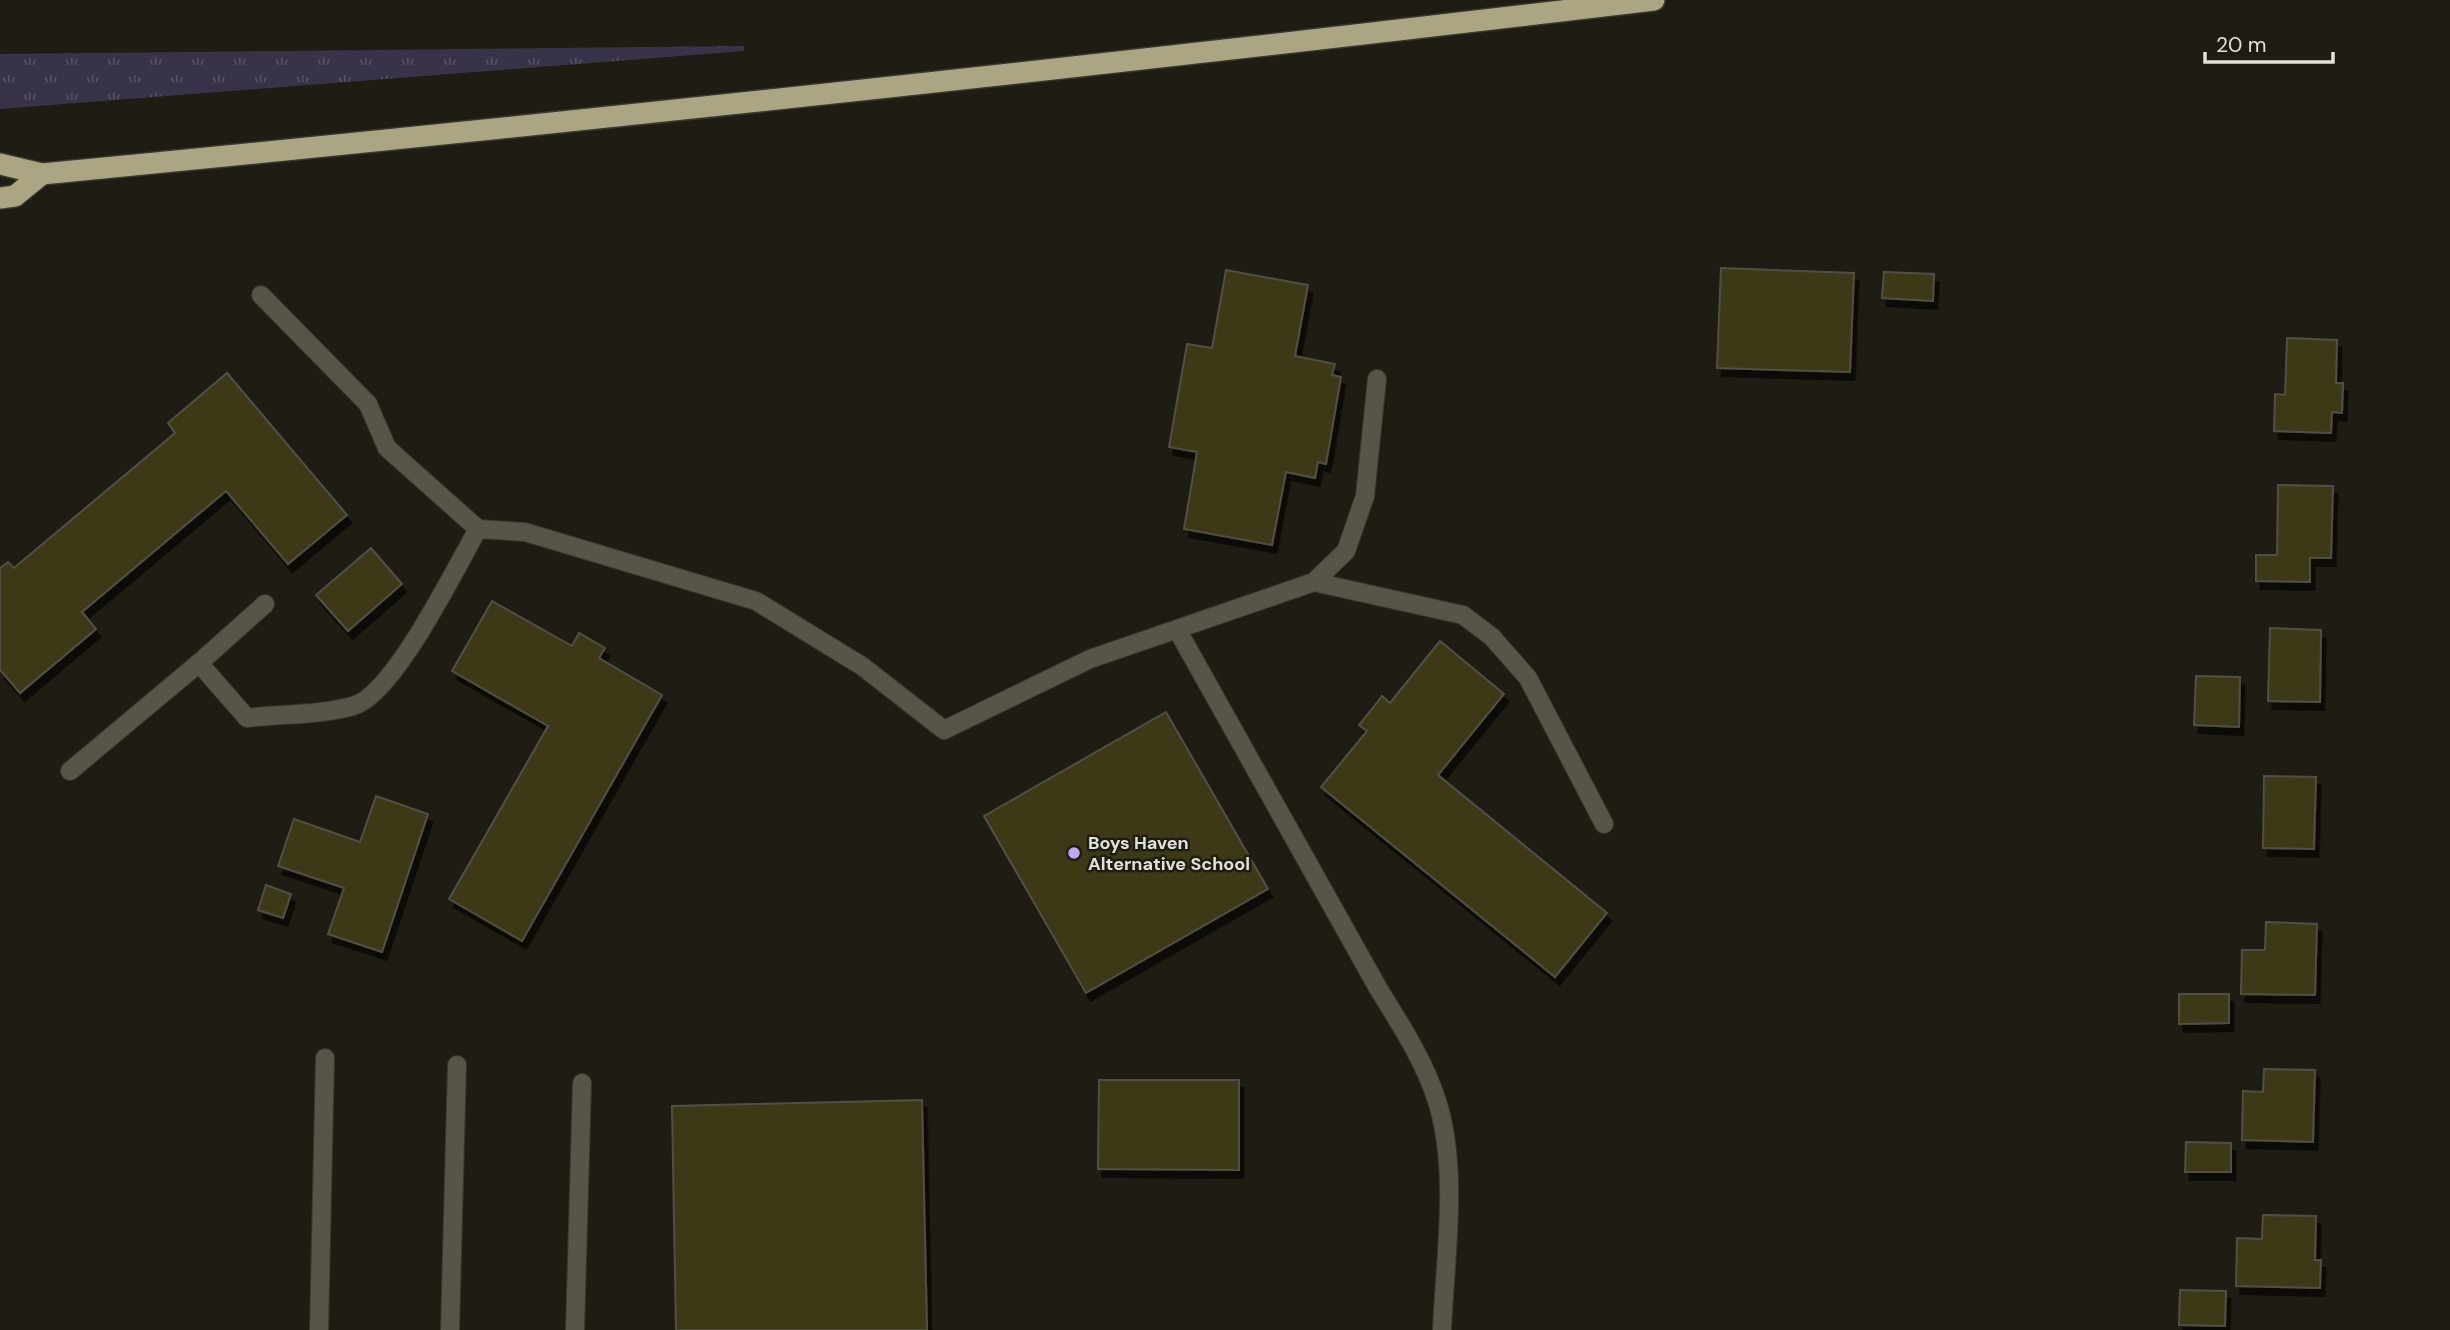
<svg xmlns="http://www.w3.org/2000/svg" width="2450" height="1330" font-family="'DM Sans',sans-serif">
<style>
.grass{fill:url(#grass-tufts)}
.building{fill:#3e3919;stroke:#515045;stroke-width:2;filter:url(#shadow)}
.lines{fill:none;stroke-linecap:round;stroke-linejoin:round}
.lane-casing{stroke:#39372f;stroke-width:20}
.highway-casing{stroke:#39372f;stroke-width:24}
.lane{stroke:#575547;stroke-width:18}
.highway{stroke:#aba583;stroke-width:21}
.poi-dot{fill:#bda9f5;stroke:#1e1c13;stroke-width:2.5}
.labels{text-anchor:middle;stroke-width:5;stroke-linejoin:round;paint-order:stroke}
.poi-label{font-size:18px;font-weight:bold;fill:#e1e0da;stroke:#1e1c13;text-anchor:start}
</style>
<defs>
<pattern id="grass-tufts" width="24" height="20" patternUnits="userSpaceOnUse" patternTransform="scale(1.75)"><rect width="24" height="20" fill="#393349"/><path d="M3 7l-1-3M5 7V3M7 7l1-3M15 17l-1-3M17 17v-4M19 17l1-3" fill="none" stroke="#555063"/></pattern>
<filter id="shadow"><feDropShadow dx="4.5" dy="8" stdDeviation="0" flood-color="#0009"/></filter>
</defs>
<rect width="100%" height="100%" fill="#1e1c13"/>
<polygon class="grass" points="744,46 744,51 0,109 0,54"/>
<g class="building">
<polygon points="1721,268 1854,273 1850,372 1717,368"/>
<polygon points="1226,270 1308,285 1295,356 1335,364 1332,375 1341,377 1326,464 1318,462 1315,478 1286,472 1272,545 1184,529 1197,452 1169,447 1187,344 1212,348"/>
<polygon points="1884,272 1934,274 1933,301 1882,298"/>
<polygon points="2287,338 2337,340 2336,383 2343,383 2342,413 2332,412 2331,433 2274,431 2275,394 2285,395"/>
<polygon points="227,373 347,515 288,564 226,491 82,612 96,629 20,693 0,670 0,568 8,562 14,568 175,433 168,423"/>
<polygon points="2278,485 2333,486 2331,558 2310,558 2310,582 2256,581 2256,555 2277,555"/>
<polygon points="371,548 402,584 348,631 316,595"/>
<polygon points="492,601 572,646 579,633 605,648 599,658 662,695 522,941 449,899 548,726 452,671"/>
<polygon points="2270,628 2321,630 2320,702 2268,701"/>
<polygon points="1440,641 1504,694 1438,775 1607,913 1555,977 1321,787 1367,731 1359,725 1376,704 1382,696 1390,703"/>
<polygon points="2196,676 2240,677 2239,727 2194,725"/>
<polygon points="1166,712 1268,889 1086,993 984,816"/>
<polygon points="2264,776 2316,777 2314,849 2263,848"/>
<polygon points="376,796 428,814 382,952 328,934 344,888 278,866 294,819 360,842"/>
<polygon points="266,885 291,894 283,918 258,910"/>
<polygon points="2266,922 2317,924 2315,995 2241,994 2242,950 2265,950"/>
<polygon points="2179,994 2229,994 2229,1023 2179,1024"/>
<polygon points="2264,1069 2315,1070 2313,1142 2242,1140 2243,1091 2263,1092"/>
<polygon points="1099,1080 1239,1080 1239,1170 1098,1169"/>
<polygon points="922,1100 927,1330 676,1330 672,1106"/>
<polygon points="2186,1142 2231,1143 2231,1172 2185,1172"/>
<polygon points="2263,1215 2316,1216 2315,1260 2321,1260 2320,1288 2236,1286 2237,1238 2262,1239"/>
<polygon points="2180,1290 2226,1291 2225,1326 2179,1325"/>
</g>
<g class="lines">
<defs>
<g id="lane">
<polyline points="261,295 368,404 387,448 478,529"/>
<polyline points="1314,582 1463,615 1492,637 1528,678 1604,824"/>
<path d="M1178,631L1378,988C1400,1024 1424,1060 1437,1101C1459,1170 1445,1258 1442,1330"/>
<polyline points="199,663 265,604"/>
<path d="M70,771L199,663L247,718C281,714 320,715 353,706C394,695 456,567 478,529L525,532L756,601L862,666L944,730L1090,659L1314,582L1346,551L1365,496L1377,379"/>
<polyline points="319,1330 325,1058"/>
<polyline points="450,1330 457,1065"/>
<polyline points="575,1330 582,1083"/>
</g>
<g id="highway">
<path d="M0,164L42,174C580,122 1117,64 1654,0"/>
<polyline points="0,198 15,196 42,174"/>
</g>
</defs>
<use href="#lane" class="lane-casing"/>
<use href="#highway" class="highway-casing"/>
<use href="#lane" class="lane"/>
<use href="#highway" class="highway"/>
</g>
<circle class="poi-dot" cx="1074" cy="853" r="7"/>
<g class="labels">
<g class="poi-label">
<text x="1088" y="849">Boys Haven<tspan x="1088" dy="21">Alternative School</tspan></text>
</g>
</g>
<path d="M2205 52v10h128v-10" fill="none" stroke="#e1e0da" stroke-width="3.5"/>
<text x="2216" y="52" font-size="21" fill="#e1e0da" stroke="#1e1c13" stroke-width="5" paint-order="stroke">20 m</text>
</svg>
